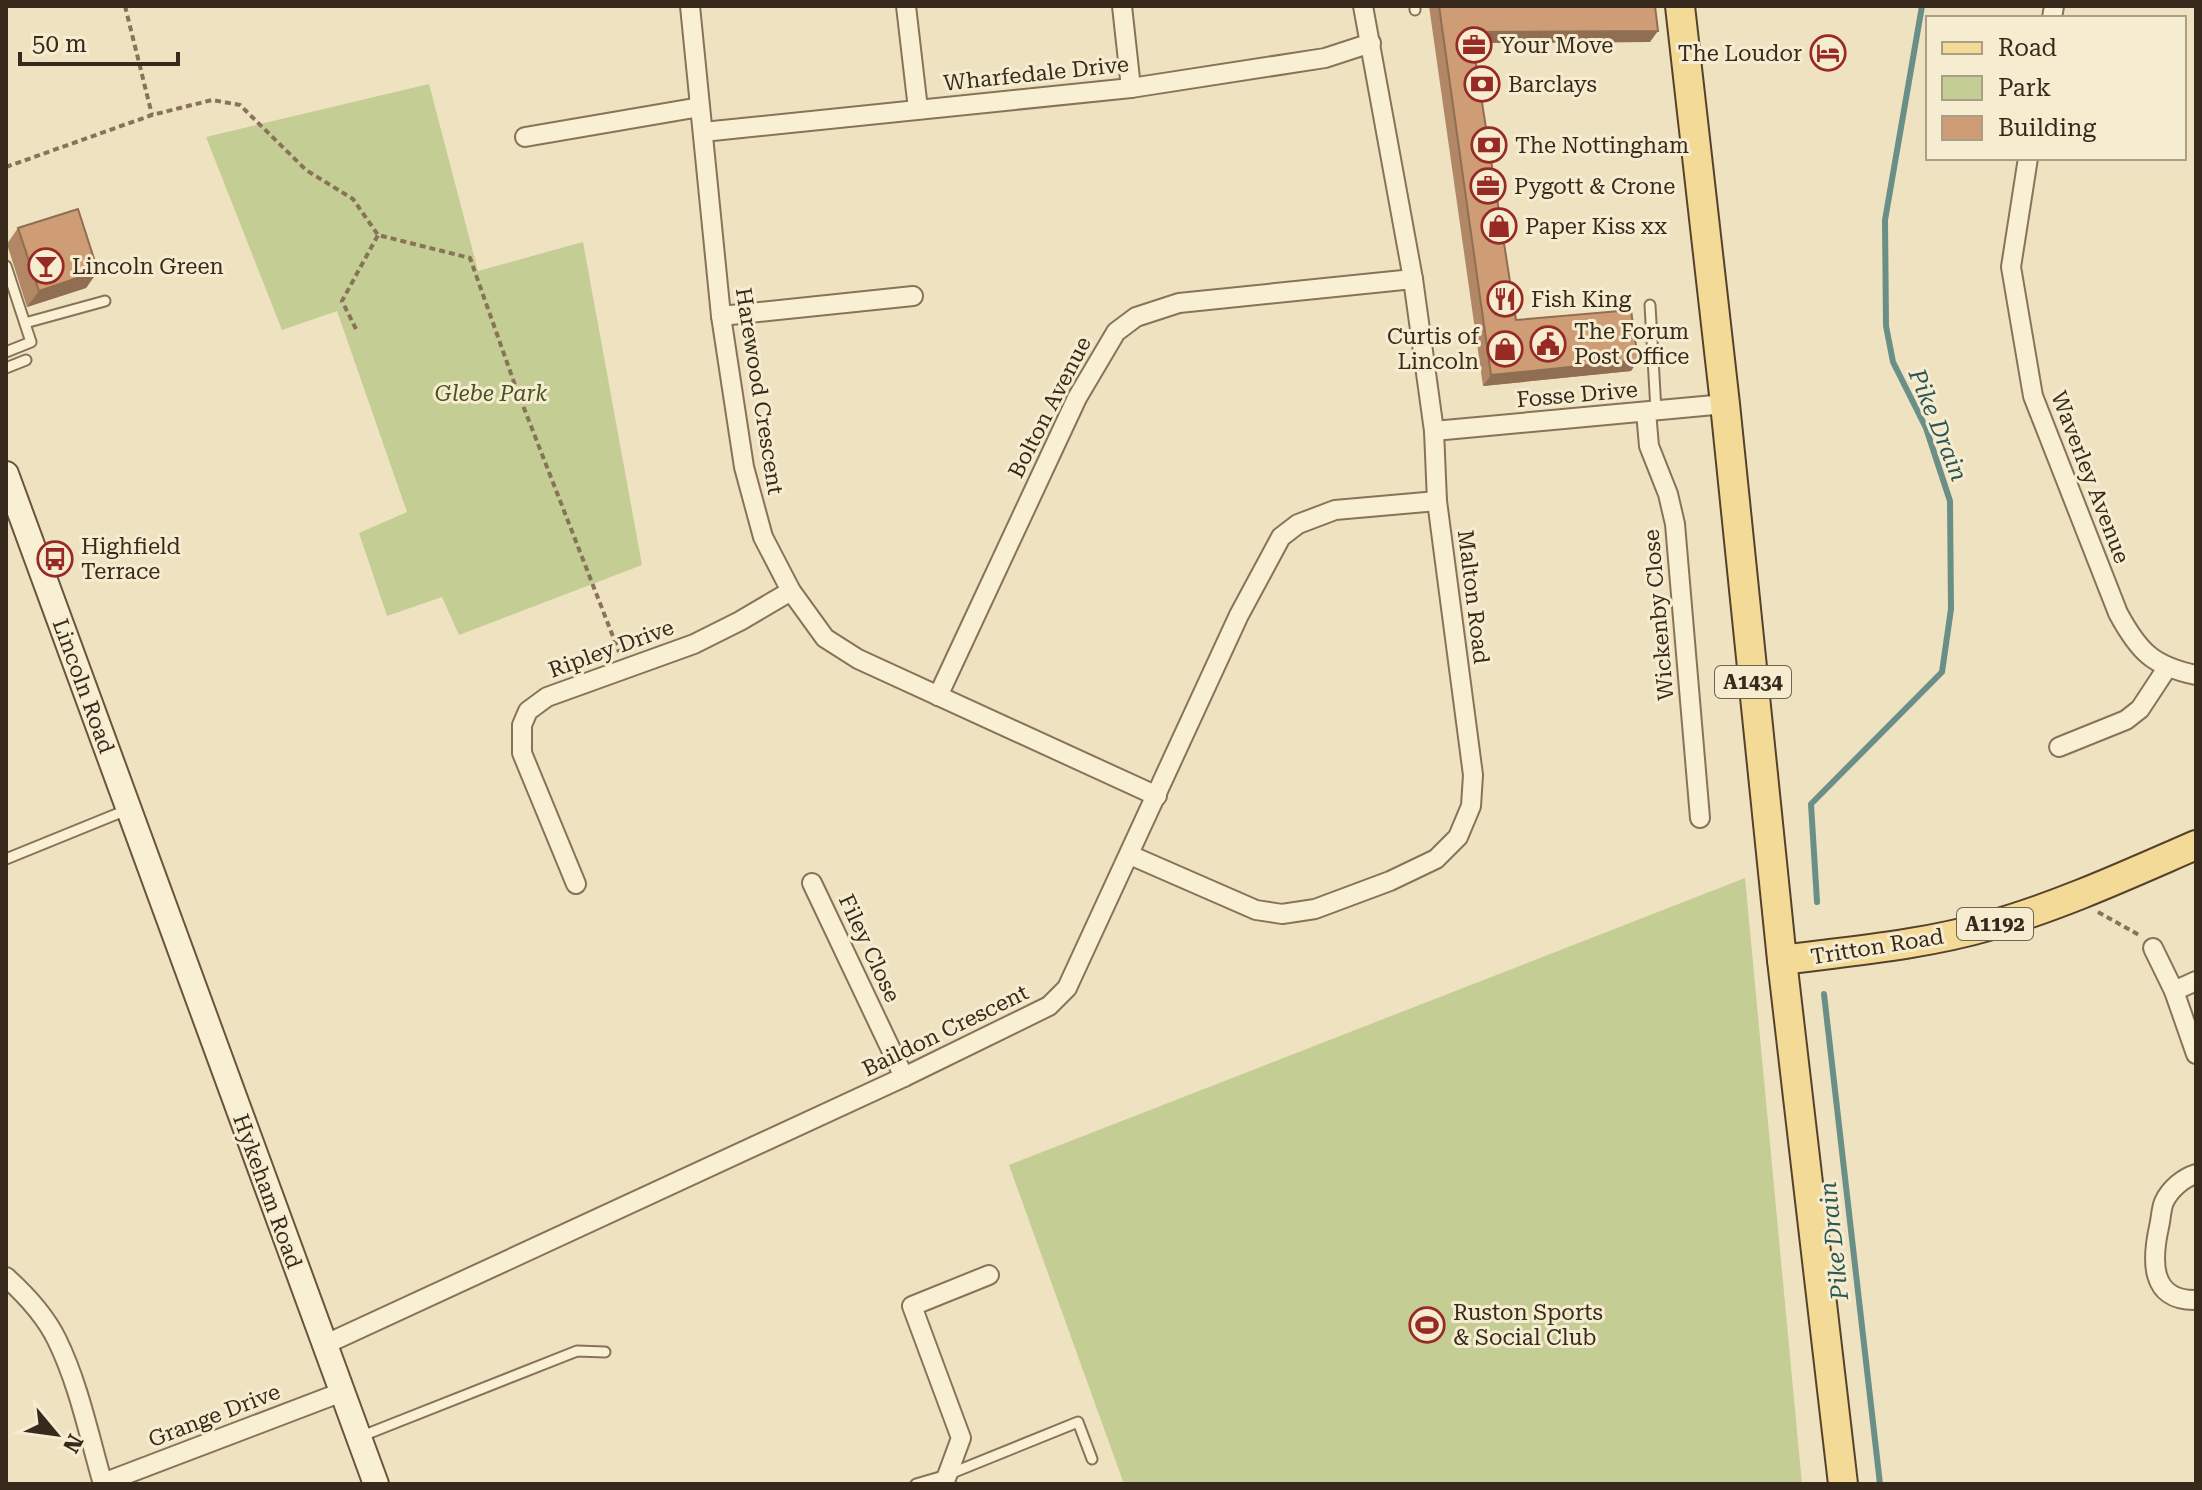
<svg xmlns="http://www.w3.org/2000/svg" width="2202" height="1490" font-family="'Roboto Serif',serif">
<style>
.green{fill:#c4cd94}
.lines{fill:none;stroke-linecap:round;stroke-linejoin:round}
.stream{stroke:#6a8f87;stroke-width:6}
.lane-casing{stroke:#887358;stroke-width:13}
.street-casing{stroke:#887358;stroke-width:22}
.secondary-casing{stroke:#6a543b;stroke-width:28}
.primary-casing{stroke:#56412c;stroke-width:32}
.path{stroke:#887358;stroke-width:4;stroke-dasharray:6 4;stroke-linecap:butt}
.lane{stroke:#f9efd3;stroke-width:9}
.street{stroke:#f9efd3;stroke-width:18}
.secondary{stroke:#f9efd3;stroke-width:24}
.primary{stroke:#f3da96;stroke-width:28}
.wall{fill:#b18765}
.shaded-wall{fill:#906e52}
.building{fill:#ce9d75;stroke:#906e52;stroke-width:2}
.labels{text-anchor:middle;stroke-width:6;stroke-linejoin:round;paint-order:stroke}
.shield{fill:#f6ecd0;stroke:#706452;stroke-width:2}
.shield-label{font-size:20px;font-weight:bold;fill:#372a1c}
.poi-label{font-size:22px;fill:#372a1c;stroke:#f6ecd0;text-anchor:start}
.street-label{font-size:22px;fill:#372a1c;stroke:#f6ecd0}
.park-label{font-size:22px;font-style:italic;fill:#465422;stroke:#f6ecd0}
.water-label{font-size:24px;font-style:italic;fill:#2b5756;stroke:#f6ecd0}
</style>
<rect width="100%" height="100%" fill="#efe2c0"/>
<g class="green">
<polygon points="429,84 478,271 583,242 642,565 459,635 442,597 387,616 359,533 407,512 337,311 282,330 206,137"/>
<polygon points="1745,878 1802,1484 1124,1484 1009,1165"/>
</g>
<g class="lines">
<g class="stream">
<polyline points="1817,902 1811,804 1942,672 1951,609 1950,501 1926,428 1893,362 1886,326 1885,220 1922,6"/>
<polyline points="1824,994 1880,1484"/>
</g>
<defs>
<g id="lane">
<polyline points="1415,6 1415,10"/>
<polyline points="6,266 31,342 6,352"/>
<polyline points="1650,305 1656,411"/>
<polyline points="25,323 105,301"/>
<polyline points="6,368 26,360"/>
<polyline points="6,859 129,809"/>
<polyline points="362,1436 577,1351 605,1352"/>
<polyline points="916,1484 947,1475 1078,1422 1092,1459"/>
</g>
<g id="street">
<polyline points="690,6 721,316 744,467 763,537 791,591 825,638 858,659 1157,796"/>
<polyline points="906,6 918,109"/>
<polyline points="1122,6 1131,88"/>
<polyline points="2052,18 2054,6"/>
<polyline points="703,132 1131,88 1325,58 1371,43"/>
<polyline points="525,137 700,107"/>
<path d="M2028,158L2011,267L2033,396L2118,613C2139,652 2153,666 2196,675"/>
<polyline points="721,316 913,296"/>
<polyline points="1646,412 1649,446 1668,494 1675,524 1700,818"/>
<polyline points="1434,431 1725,404"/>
<polyline points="938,696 1077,398 1116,332 1136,317 1179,303 1413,279"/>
<polyline points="2059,747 2126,720 2140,709 2167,668"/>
<polyline points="1130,855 1256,910 1282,914 1315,909 1390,881 1436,859 1458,837 1471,806 1473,775 1437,501 1434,431 1413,279 1363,6"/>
<polyline points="812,883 904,1077"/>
<polyline points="576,884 522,753 522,725 528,711 547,697 694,644 740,621 791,591"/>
<polyline points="2153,948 2174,991"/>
<polyline points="2196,981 2174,991 2196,1054"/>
<path d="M2196,1174C2183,1178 2170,1189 2164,1202C2161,1209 2161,1219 2159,1227C2152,1259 2149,1301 2196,1300"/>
<path d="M6,1277C26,1295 45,1315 57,1340C79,1385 89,1436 103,1484"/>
<polyline points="324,1345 904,1077 1049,1006 1067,988 1239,615 1281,537 1298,524 1335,510 1437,501"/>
<polyline points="103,1483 342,1392"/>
<polyline points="944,1484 961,1438 912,1306 989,1275"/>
</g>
<polyline id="secondary" points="6,474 376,1484"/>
<g id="primary">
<polyline points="1680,6 1725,404 1782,960 1843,1484"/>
<path d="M1782,960C1852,951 1924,945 1992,925C2062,905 2129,874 2196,845"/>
</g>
</defs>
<use href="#lane" class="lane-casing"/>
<use href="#street" class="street-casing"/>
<use href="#secondary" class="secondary-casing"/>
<use href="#primary" class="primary-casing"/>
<g class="path">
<polyline points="125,6 152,115"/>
<polyline points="6,167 152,115 212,100 240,105 306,170 353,199 378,235 470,258 515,385 619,652"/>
<polyline points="356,329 342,301 378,235"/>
<polyline points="2098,912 2139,935"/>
</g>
<use href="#lane" class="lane"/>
<use href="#street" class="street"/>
<use href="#secondary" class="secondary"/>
<use href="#primary" class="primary"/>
</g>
<g class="wall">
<polygon points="1429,6 1655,6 1650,42 1473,43 1516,320 1638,360 1631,371 1483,386"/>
<polygon points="18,228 98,271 86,288 27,307 7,244"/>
</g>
<g class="shaded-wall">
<polygon points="1658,31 1650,42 1463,43 1471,32"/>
<polygon points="98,271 86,288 27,307 39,291"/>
<polygon points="1638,360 1631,371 1483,386 1491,375"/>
</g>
<g class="building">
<polygon points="1439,6 1655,6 1658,31 1471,32 1516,320 1631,310 1638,360 1491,375"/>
<polygon points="78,209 98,271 39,291 18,228"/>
</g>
<defs>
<symbol id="office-ring" viewBox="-11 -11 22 22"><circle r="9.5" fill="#f6ecd0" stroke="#982a26" stroke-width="1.5"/><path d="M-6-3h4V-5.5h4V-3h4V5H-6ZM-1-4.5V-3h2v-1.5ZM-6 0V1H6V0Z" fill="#982a26"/></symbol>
<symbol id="hotel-ring" viewBox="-11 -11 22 22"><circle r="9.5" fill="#f6ecd0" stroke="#982a26" stroke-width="1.5"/><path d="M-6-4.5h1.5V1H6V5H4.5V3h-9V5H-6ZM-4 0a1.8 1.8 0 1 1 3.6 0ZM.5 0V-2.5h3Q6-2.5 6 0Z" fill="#982a26"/></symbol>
<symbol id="bank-ring" viewBox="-11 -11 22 22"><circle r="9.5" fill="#f6ecd0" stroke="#982a26" stroke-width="1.5"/><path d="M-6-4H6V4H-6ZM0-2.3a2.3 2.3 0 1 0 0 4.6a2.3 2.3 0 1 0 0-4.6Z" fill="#982a26"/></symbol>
<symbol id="shop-ring" viewBox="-11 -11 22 22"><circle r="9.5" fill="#f6ecd0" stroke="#982a26" stroke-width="1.5"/><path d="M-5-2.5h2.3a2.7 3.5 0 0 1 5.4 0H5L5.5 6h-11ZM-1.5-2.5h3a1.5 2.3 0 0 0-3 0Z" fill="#982a26"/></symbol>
<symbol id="bar-ring" viewBox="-11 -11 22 22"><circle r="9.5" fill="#f6ecd0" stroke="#982a26" stroke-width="1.5"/><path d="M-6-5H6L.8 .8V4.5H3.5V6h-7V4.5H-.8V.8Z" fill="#982a26"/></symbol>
<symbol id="restaurant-ring" viewBox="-11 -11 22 22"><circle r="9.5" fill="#f6ecd0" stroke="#982a26" stroke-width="1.5"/><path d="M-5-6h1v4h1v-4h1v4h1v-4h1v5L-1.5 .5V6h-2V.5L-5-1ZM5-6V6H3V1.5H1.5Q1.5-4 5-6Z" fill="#982a26"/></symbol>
<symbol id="civic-ring" viewBox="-11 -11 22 22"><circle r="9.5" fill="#f6ecd0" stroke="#982a26" stroke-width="1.5"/><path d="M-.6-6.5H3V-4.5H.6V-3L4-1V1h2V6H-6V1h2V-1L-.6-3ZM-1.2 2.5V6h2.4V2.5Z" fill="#982a26"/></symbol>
<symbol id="bus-ring" viewBox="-11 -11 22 22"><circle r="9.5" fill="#f6ecd0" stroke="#982a26" stroke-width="1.5"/><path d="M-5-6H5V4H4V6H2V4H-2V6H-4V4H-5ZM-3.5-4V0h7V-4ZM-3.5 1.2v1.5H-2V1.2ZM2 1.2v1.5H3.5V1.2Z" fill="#982a26"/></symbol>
<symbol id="stadium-ring" viewBox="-11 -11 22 22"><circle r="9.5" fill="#f6ecd0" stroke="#982a26" stroke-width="1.5"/><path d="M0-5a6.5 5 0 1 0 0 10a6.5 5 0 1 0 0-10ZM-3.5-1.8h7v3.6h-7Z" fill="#982a26"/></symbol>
</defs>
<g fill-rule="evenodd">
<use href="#office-ring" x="1454" y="25" width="40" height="40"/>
<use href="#hotel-ring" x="1808" y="33" width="40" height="40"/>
<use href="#bank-ring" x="1462" y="64" width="40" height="40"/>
<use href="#bank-ring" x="1469" y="125" width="40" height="40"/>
<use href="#office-ring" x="1468" y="166" width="40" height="40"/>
<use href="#shop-ring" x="1479" y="206" width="40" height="40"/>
<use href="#bar-ring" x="26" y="246" width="40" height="40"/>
<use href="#restaurant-ring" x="1485" y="279" width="40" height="40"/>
<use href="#civic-ring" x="1528" y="324" width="40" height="40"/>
<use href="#shop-ring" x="1485" y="329" width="40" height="40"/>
<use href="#bus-ring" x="35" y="539" width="40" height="40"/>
<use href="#stadium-ring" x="1407" y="1305" width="40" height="40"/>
</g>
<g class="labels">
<g class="shield">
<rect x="1715" y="666" width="76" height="32" rx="6"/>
<rect x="1957" y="908" width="76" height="32" rx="6"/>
</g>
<g class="shield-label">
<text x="1753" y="689">A1434</text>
<text x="1995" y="931">A1192</text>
</g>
<g class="poi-label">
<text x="1500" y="53">Your Move</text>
<text x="1802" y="61" text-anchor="end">The Loudor</text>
<text x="1508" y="92">Barclays</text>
<text x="1515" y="153">The Nottingham</text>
<text x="1514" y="194">Pygott &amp; Crone</text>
<text x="1525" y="234">Paper Kiss xx</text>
<text x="72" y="274">Lincoln Green</text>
<text x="1531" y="307">Fish King</text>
<text x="1574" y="339">The Forum<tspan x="1574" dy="25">Post Office</tspan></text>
<text x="1479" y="344" text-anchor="end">Curtis of<tspan x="1479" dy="25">Lincoln</tspan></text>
<text x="81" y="554">Highfield<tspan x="81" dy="25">Terrace</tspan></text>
<text x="1453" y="1320">Ruston Sports<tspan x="1453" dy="25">&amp; Social Club</tspan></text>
</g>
<g class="street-label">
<text transform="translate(1036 73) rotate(-6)" y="8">Wharfedale Drive</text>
<text transform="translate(760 391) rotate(81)" y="8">Harewood Crescent</text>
<text transform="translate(1577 394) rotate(-5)" y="8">Fosse Drive</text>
<text transform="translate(1049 407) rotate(-63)" y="8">Bolton Avenue</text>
<text transform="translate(2091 477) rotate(69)" y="8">Waverley Avenue</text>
<text transform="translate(1474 597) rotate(83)" y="8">Malton Road</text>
<text transform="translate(1658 615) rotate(-95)" y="8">Wickenby Close</text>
<text transform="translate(611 648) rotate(-20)" y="8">Ripley Drive</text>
<text transform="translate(84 686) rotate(70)" y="8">Lincoln Road</text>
<text transform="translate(1877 946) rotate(-9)" y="8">Tritton Road</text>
<text transform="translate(870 948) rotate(65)" y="8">Filey Close</text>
<text transform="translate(945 1030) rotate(-26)" y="8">Baildon Crescent</text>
<text transform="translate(268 1191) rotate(70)" y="8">Hykeham Road</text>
<text transform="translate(214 1415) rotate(-21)" y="8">Grange Drive</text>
</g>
<g class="park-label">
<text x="491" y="401">Glebe Park</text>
</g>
<g class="water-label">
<text transform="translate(1938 425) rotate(68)" y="8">Pike Drain</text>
<text transform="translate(1834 1241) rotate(-96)" y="8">Pike Drain</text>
</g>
</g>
<rect width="2202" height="1490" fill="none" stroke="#372a1c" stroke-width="16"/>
<rect x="1926" y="16" width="260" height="144" fill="#f6ecd0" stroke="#aa9e88" stroke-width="2"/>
<rect x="1942" y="42" width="40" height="12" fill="#f3da96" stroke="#aa9e88" stroke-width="2"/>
<text x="1998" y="56" font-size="24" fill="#372a1c">Road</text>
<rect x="1942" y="76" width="40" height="24" fill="#c4cd94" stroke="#aa9e88" stroke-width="2"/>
<text x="1998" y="96" font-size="24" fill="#372a1c">Park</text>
<rect x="1942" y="116" width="40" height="24" fill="#ce9d75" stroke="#aa9e88" stroke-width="2"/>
<text x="1998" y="136" font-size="24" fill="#372a1c">Building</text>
<g transform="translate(56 1434) rotate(119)" stroke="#f6ecd0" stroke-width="6" paint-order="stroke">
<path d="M0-6L14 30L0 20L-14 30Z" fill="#372a1c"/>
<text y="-12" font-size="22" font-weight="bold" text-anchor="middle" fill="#372a1c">N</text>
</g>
<path d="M20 52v12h158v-12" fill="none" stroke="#372a1c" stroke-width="4"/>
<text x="32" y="52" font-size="24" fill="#372a1c" stroke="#f6ecd0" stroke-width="6" paint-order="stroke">50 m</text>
</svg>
